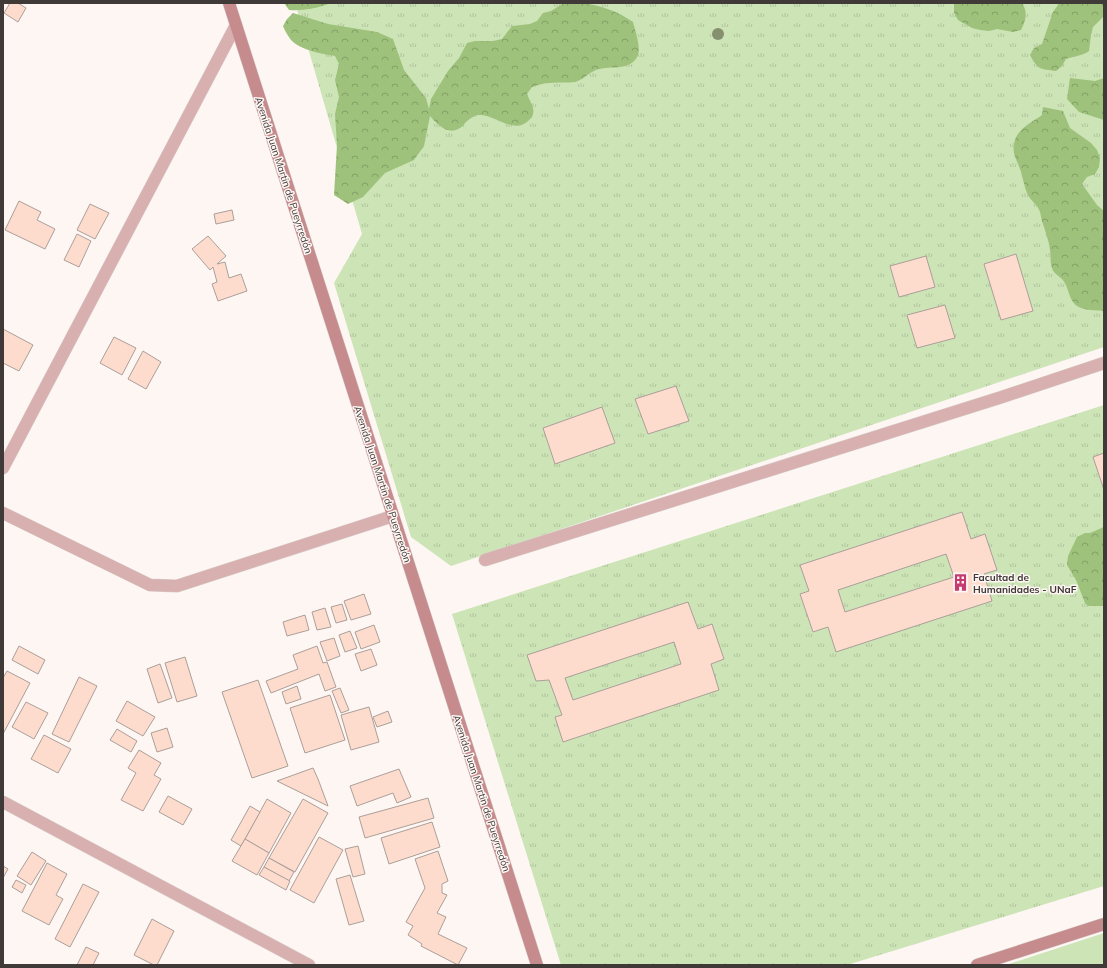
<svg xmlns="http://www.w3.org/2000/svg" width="1107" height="968" font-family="Mulish,sans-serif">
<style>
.grass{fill:url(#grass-tufts)}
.forest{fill:url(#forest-crowns)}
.park{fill:#cce4b6}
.building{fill:#fddcce;stroke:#ab9f99;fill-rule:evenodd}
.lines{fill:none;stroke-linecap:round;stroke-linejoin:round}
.street-casing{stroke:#d8d0ce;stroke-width:13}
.secondary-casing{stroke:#d8d0ce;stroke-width:13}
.street{stroke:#d8b0b0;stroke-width:12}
.secondary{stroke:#c68c8d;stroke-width:12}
.tree{fill:#878f71}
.labels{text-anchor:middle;stroke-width:3;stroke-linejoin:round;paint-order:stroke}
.street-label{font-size:10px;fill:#3f3a38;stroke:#fef6f3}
.poi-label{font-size:10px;font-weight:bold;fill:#3f3a38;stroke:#fef6f3;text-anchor:start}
</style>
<defs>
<pattern id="grass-tufts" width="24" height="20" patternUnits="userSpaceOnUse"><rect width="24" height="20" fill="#cce4b6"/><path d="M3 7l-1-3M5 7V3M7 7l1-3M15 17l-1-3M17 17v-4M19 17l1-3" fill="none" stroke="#b0c49d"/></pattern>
<pattern id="forest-crowns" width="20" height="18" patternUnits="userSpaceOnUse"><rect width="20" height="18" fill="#9ec27b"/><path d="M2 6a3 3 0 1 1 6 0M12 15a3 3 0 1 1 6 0" fill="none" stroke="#829f66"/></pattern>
</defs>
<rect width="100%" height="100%" fill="#fef6f3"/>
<g class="grass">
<polygon points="295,3 1104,3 1104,347 451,566 411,537 334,283 362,234"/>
<polygon points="1104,405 1104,886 847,965 561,965 452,614"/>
</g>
<g class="forest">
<path d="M284,3H331C318,8 303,11 289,10Z"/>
<path d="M564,3C570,3 577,2 583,3C600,5 619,12 633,22C635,30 641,47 638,55C631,73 607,64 594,71C587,74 583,80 575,82C567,83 558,82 550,83C544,83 538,85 532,87L527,94C529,99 532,104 533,108C534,112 533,117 530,119C514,137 495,113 478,115C473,116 469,119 465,123C463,125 461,128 458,129C447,135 436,123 430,116L424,146L414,160L385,173L363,197L348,204L334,195L337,145L335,114L339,97L335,80L339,64L335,56C323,54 300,50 291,40C288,36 285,31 283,26L287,19L293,13L328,24L377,32L393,39L404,70L426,98L429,109L431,99L448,71L459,58L467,43L475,41H493L502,39L512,26L530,24L537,21L543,13L551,11Z"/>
<path d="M954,3H1022C1028,12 1026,20 1021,30L1013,32L997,29L989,31L980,30L972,28L958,20L954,13Z"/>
<path d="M1059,3H1104V16L1093,27L1091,35L1089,51C1082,56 1074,56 1066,59L1062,66L1056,71C1040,69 1038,70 1030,55L1034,48L1042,44L1053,12L1058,5Z"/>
<polygon points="1070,78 1095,81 1104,78 1104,120 1079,112 1067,99"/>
<path d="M1043,107L1063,111L1070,128L1091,143L1097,150L1100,158L1099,167L1095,174L1087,177L1082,184L1097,205L1104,211V311C1093,310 1079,311 1073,302C1068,295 1068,285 1062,279C1058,275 1054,274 1052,268C1050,263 1051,256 1050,250C1049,240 1045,231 1042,221C1041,218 1041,215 1040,212C1038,205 1031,201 1028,195C1024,187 1023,177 1020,169C1017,161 1012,153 1014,145C1015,130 1031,123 1042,115Z"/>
<polygon points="1104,527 1104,606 1088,606 1085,603 1076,580 1067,565 1068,556 1077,537 1085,533 1090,533"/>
</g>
<polygon class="park" points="1104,933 1104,965 1006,965"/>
<g class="building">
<polygon points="10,3 18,3 26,8 18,22 4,13"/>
<polygon points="19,201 41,212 37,220 55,229 45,249 5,230"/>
<polygon points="90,204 109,213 95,239 77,230"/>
<polygon points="232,210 234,220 216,224 214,214"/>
<polygon points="77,234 91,241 79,267 64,260"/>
<polygon points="208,236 226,256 217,264 225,262 229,278 241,274 247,291 218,301 212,284 217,282 213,267 210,270 192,249"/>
<polygon points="1016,254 1033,311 1001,320 984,264"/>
<polygon points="926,256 935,287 899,297 890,266"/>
<polygon points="945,305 955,338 917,348 907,315"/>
<polygon points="3,329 33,345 19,371 3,363"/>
<polygon points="114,337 136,348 122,375 100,363"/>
<polygon points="143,351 161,362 146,389 128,379"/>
<polygon points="676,386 689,421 648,434 635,399"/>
<polygon points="602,407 615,443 555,464 543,428"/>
<polygon points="1104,453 1104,490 1093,457"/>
<path d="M962,512L971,539L985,534L997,570L984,574L992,601L836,652L828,627L813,632L800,594L809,591L800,565ZM946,554L954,577L845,612L838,590Z"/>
<polygon points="364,594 371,614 351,620 344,601"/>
<path d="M688,602L698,629L712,624L724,659L711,664L719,690L563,742L555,717L562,715L549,680L536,681L527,655ZM674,642L681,664L573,700L565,678Z"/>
<polygon points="342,604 347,620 336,623 331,607"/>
<polygon points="325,608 331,627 317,630 312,612"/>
<polygon points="305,615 309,630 287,636 283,622"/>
<polygon points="374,625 380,642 361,649 355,632"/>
<polygon points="350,631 357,648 345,652 339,635"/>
<polygon points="334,638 340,656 327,661 320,642"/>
<polygon points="19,646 45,660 38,674 12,660"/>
<polygon points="317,646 323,663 327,662 336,687 325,691 319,674 271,693 266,681 298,669 293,655"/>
<polygon points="371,649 377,665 361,671 355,654"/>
<polygon points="185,657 197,696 177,702 165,663"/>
<polygon points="160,664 172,698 158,703 147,669"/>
<polygon points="7,671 30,683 3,734 3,678"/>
<polygon points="79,677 97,686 69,742 52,734"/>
<polygon points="258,680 288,766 252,778 222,692"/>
<polygon points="297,686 301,699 286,704 282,692"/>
<polygon points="340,688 349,710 341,713 332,691"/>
<polygon points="330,695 345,740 305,753 290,708"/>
<polygon points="127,701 155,717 143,736 116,721"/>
<polygon points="26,702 48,713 34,739 12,727"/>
<polygon points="369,707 379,742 351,750 341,715"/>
<polygon points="388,711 392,722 377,727 373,717"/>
<polygon points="167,728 173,747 157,752 151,733"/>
<polygon points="117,729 137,741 131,752 110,740"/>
<polygon points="44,735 71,749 58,773 31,759"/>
<polygon points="139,750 161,763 154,775 161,779 143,811 121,800 136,773 128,768"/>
<polygon points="313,768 318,779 328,806 277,781"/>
<polygon points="399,769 411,797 397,803 393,793 357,806 350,786"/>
<polygon points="168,796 192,809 183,825 159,812"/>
<polygon points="428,798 434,818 365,838 359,817"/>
<polygon points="267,799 291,813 269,853 245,839"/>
<polygon points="303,799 328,813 295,872 269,858"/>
<polygon points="250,806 260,812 241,846 231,840"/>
<polygon points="432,822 440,847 389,864 381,838"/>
<polygon points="319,837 343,850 314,903 290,890"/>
<polygon points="245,839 269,853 257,875 232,861"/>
<polygon points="358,846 365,874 353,877 345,849"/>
<polygon points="438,851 448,881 442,884 442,893 447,895 437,913 446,917 438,934 467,948 458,965 421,946 422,944 408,935 413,926 406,922 425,888 415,859"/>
<polygon points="32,852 46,861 31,885 17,876"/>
<polygon points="269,858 294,872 289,881 264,867"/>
<polygon points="47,863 67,874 56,895 63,899 49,925 22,911"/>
<polygon points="3,866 8,869 3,878"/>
<polygon points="264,867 290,881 286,890 259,875"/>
<polygon points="350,875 364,921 349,925 336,879"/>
<polygon points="16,880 26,885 22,893 12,887"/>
<polygon points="83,884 99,892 70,947 55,939"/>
<polygon points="152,919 174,931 157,965 154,965 134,955"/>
<polygon points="86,947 99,953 93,965 77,965"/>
</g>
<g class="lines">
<defs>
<g id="street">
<polyline points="3,468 236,25"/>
<polyline points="3,513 150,585 177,586 393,516"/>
<polyline points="485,560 1002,397 1104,363"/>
<polyline points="3,802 309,965"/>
</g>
<g id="secondary">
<polyline points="229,3 537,965"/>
<polyline points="977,965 1104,924"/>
</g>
</defs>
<use href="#street" class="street-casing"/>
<use href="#secondary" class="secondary-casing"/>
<use href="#street" class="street"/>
<use href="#secondary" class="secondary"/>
</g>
<circle class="tree" cx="718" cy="34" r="6"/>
<defs>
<symbol id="building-bare" viewBox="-9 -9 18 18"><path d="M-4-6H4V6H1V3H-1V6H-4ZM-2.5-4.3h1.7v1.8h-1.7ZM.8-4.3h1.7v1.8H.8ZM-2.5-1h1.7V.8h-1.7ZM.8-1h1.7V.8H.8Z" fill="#c43a71" stroke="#fef6f3" stroke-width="2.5" paint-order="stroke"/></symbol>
</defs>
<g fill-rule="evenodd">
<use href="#building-bare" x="948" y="570" width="25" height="25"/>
</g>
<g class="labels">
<g class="street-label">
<text transform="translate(284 175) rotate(72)" y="4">Avenida Juan Martin de Pueyrredón</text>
<text transform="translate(383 484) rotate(72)" y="4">Avenida Juan Martin de Pueyrredón</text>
<text transform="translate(482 793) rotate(72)" y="4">Avenida Juan Martin de Pueyrredón</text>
</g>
<g class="poi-label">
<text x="973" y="581">Facultad de<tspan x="973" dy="12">Humanidades - UNaF</tspan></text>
</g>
</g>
<rect width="1107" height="968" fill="none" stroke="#3f3a38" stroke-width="8"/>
</svg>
